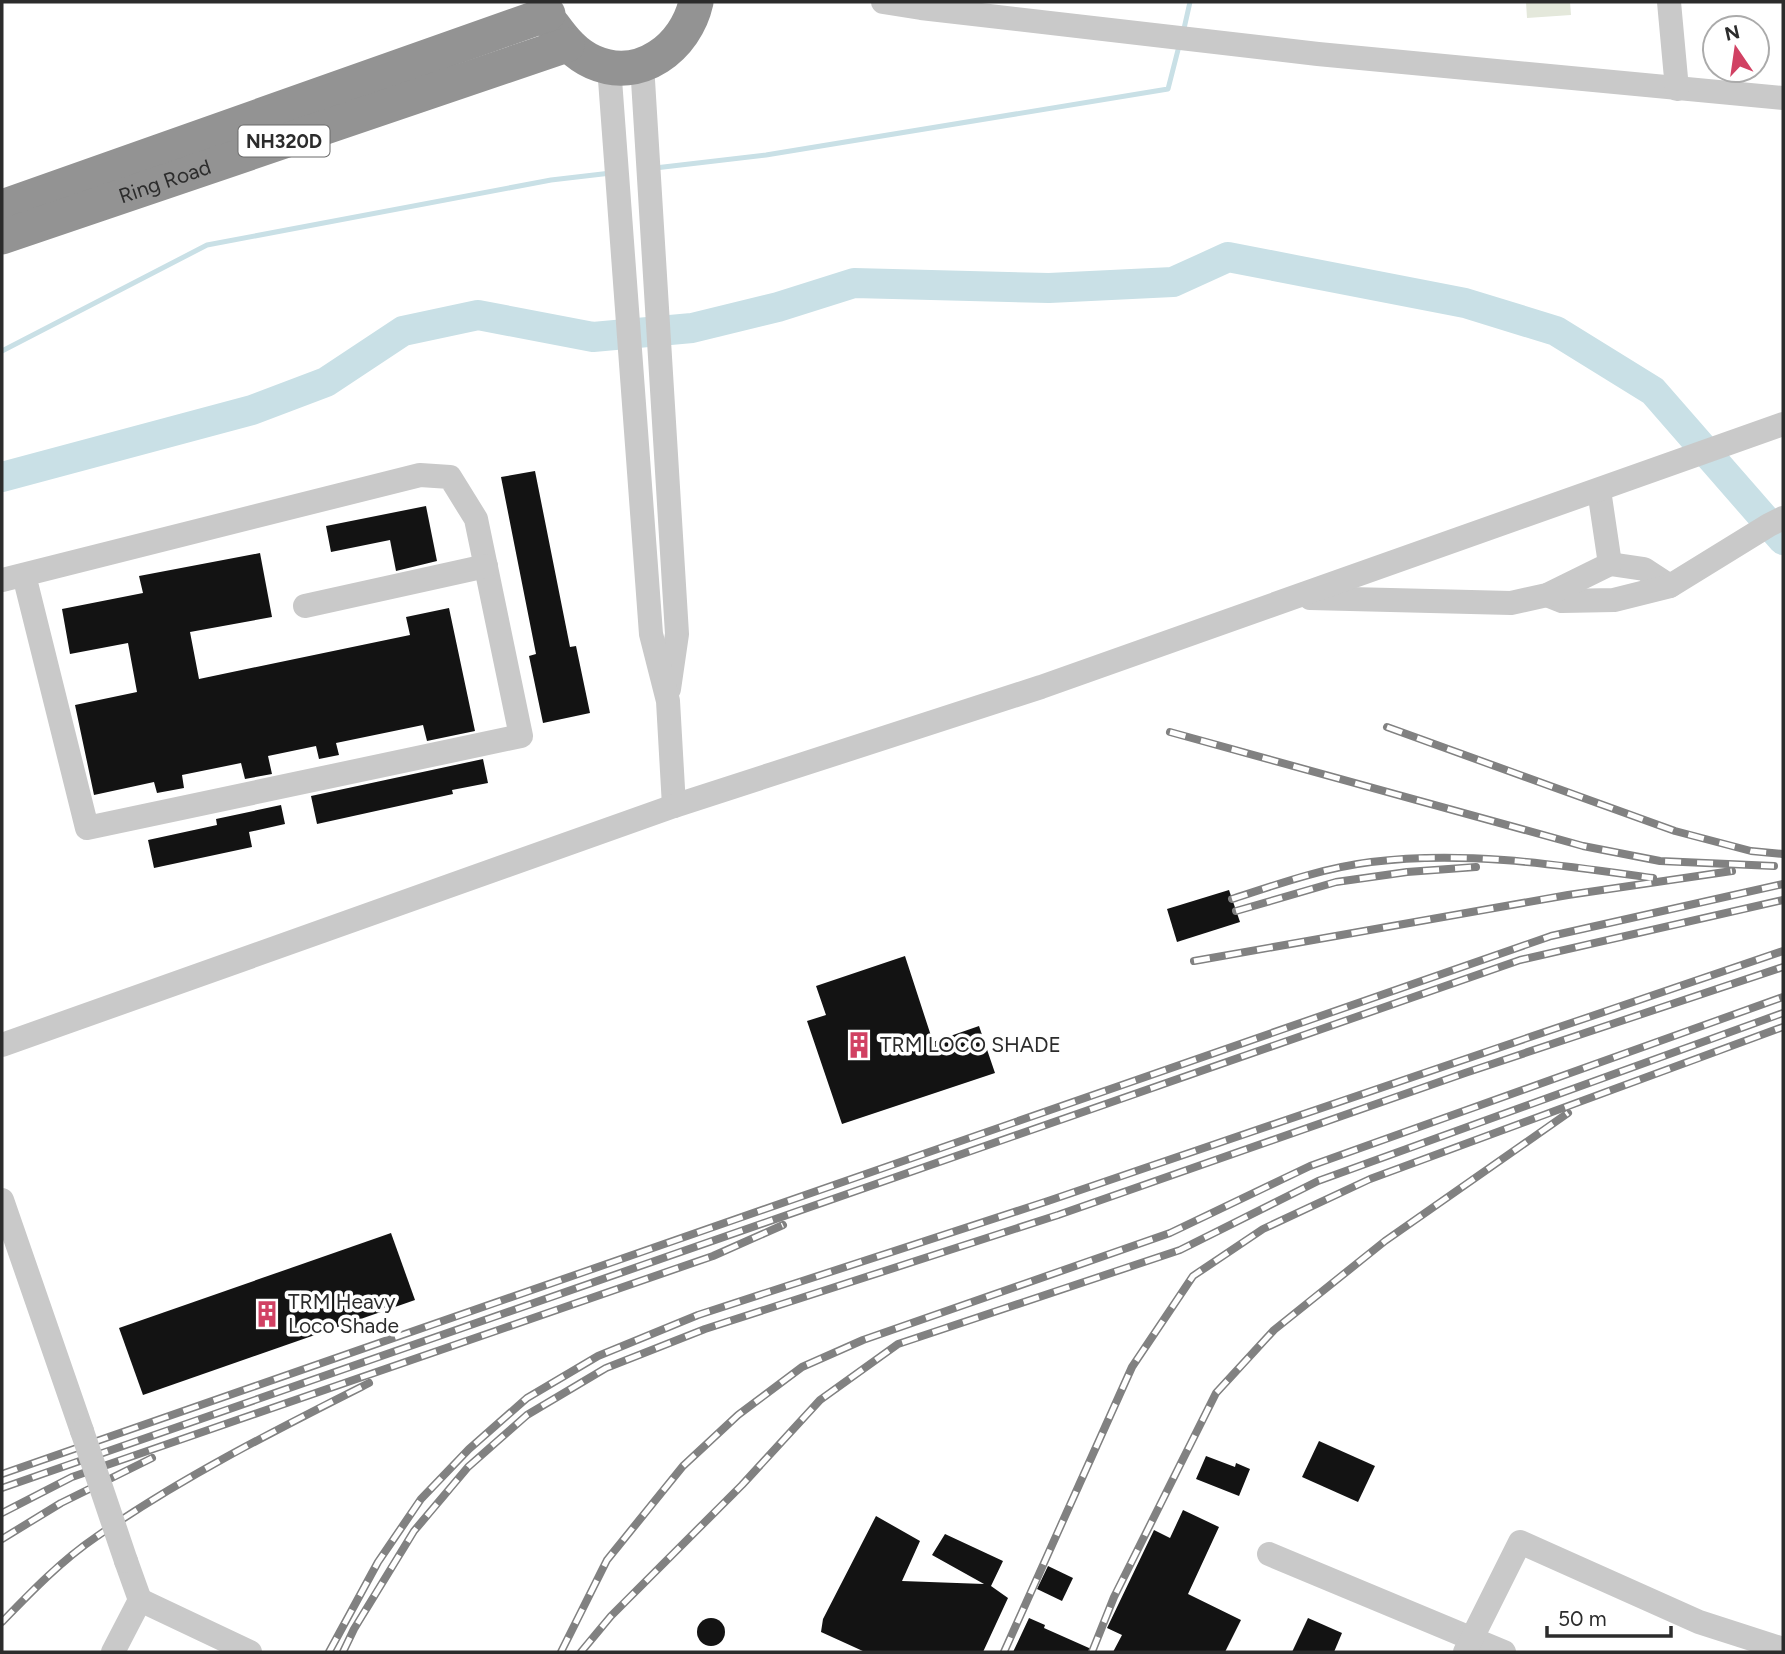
<svg xmlns="http://www.w3.org/2000/svg" width="1785" height="1654" font-family="Figtree,sans-serif">
<style>
.green{fill:#e4e8db}
.lines{fill:none;stroke-linecap:round;stroke-linejoin:round}
.stream{stroke:#c9e0e6;stroke-width:5}
.river{stroke:#c9e0e6;stroke-width:30}
.building{fill:#131313}
.minor{stroke:#c9c9c9;stroke-width:24}
.highway{stroke:#939393;stroke-width:35}
.rail-casing{stroke:#818181;stroke-width:8}
.rail{stroke:#fff;stroke-width:5;stroke-dasharray:16;stroke-linecap:butt}
.minor-bridge{stroke:#c9c9c9;stroke-width:24}
.labels{text-anchor:middle;stroke-width:7;stroke-linejoin:round;paint-order:stroke}
.shield{fill:#fff;stroke:#6b6b6b;stroke-width:2}
.shield-label{font-size:19px;font-weight:bold;fill:#2c2c2c}
.street-label{font-size:21px;fill:#2c2c2c;stroke:#fff}
.poi-label{font-size:21px;fill:#2c2c2c;stroke:#fff;text-anchor:start}
</style>
<rect width="100%" height="100%" fill="#fff"/>
<polygon class="green" points="1526,2 1570,2 1571,15 1527,18"/>
<g class="lines">
<g class="stream">
<polyline points="1183,33 1190,2"/>
<polyline points="655,168 766,155 1168,89 1179,46"/>
<polyline points="2,351 207,245 551,180 611,173"/>
</g>
<polyline class="river" points="2,477 252,410 326,382 403,331 478,315 593,337 692,328 778,307 854,283 1049,288 1173,282 1228,257 1465,303 1556,331 1653,391 1783,540"/>
</g>
<g class="building">
<polygon points="535,471 570,647 576,646 590,713 543,723 529,656 536,654 501,477"/>
<polygon points="426,506 437,561 396,571 390,540 331,552 326,526"/>
<polygon points="260,553 272,617 190,632 199,679 410,635 406,617 449,608 475,731 427,741 423,725 336,743 339,755 319,759 316,746 268,756 272,774 245,779 241,763 182,775 184,788 157,793 154,782 94,795 75,705 137,692 128,643 70,654 62,609 143,593 139,576"/>
<polygon points="483,759 488,783 452,790 453,794 317,824 311,796"/>
<polygon points="281,805 285,824 249,832 252,847 154,868 148,840 217,825 216,819"/>
<polygon points="1229,890 1240,922 1177,942 1167,909"/>
<polygon points="905,956 933,1042 979,1026 995,1073 842,1124 807,1021 826,1015 816,986"/>
<polygon points="391,1233 415,1300 143,1395 119,1328"/>
<polygon points="1319,1441 1375,1466 1358,1502 1302,1477"/>
<polygon points="1206,1456 1235,1467 1236,1463 1250,1469 1239,1496 1196,1479"/>
<polygon points="1183,1510 1219,1527 1188,1594 1241,1620 1225,1652 1113,1652 1122,1635 1107,1628 1154,1530 1170,1538"/>
<polygon points="876,1516 920,1541 902,1581 984,1584 932,1555 945,1534 1003,1561 991,1586 1008,1598 983,1652 865,1652 821,1632 823,1619"/>
<polygon points="1048,1566 1073,1578 1062,1601 1037,1589"/>
<polygon points="1029,1618 1045,1625 1044,1628 1098,1652 1013,1652"/>
<polygon points="1308,1618 1342,1633 1334,1652 1292,1652"/>
<circle cx="711" cy="1632" r="14"/>
</g>
<g class="lines">
<g class="minor">
<polyline points="883,2 921,8 1318,54 1783,98"/>
<polyline points="1669,2 1677,89"/>
<polyline points="642,64 677,634 669,689"/>
<polyline points="609,66 651,634 668,701 674,806"/>
<polyline points="1610,564 1644,569 1670,586"/>
<polyline points="2,580 420,475 450,477 476,519 521,736 87,828 24,575"/>
<polyline points="1547,595 1562,601 1614,600 1670,586 1769,525 1783,518"/>
<polyline points="1310,598 1511,603 1547,595 1610,564 1599,490"/>
<polyline points="305,606 486,566"/>
<polyline points="2,1045 674,806 1041,687 1783,424"/>
<polyline points="2,1200 82,1431"/>
<polyline points="1269,1554 1504,1652"/>
<polyline points="140,1600 250,1652"/>
<polyline points="113,1652 140,1600 126,1561"/>
<polyline points="1465,1652 1520,1542 1699,1622 1783,1649"/>
</g>
<g class="highway">
<path d="M553,25C564,40 575,54 593,62C640,83 686,47 696,2"/>
<polyline points="2,207 548,14"/>
<path id="s1" d="M2,237L567,45"/>
</g>
<defs>
<g id="rail">
<polyline points="1387,727 1675,831 1751,851 1783,854"/>
<polyline points="1170,732 1583,846 1660,861 1774,866"/>
<path d="M1232,899C1278,884 1323,868 1371,862C1465,850 1560,865 1653,878"/>
<polyline points="1236,911 1336,882 1407,872 1476,867"/>
<polyline points="1194,961 1568,895 1732,871"/>
<polyline points="2,1474 1551,936 1783,884"/>
<polyline points="2,1488 1520,960 1783,900"/>
<polyline points="2,1513 72,1477 713,1256 783,1225"/>
<polyline points="2,1539 61,1503 152,1458"/>
<path d="M2,1622C31,1592 62,1560 96,1537C182,1477 276,1430 369,1383"/>
<polyline points="329,1652 378,1562 421,1499 469,1449 527,1398 598,1356 698,1315 1048,1201 1783,951"/>
<polyline points="343,1652 354,1629 414,1531 468,1467 527,1415 606,1368 705,1329 1058,1215 1465,1073 1783,967"/>
<polyline points="561,1652 607,1560 683,1466 738,1415 802,1367 863,1340 1170,1233 1310,1166 1783,997"/>
<polyline points="581,1652 611,1616 742,1485 820,1400 898,1344 1180,1250 1318,1181 1783,1013"/>
<polyline points="1004,1652 1132,1367 1193,1276 1263,1229 1370,1179 1783,1027"/>
<polyline points="1092,1652 1114,1597 1216,1393 1274,1330 1385,1241 1568,1113"/>
</g>
</defs>
<use href="#rail" class="rail-casing"/>
<use href="#rail" class="rail"/>
<polyline class="minor-bridge" points="82,1431 126,1561"/>
</g>
<defs>
<symbol id="building-bare" viewBox="-9 -9 18 18"><path d="M-4-6H4V6H1V3H-1V6H-4ZM-2.5-4.3h1.7v1.8h-1.7ZM.8-4.3h1.7v1.8H.8ZM-2.5-1h1.7V.8h-1.7ZM.8-1h1.7V.8H.8Z" fill="#d14163" stroke="#fff" stroke-width="2.5" paint-order="stroke"/></symbol>
</defs>
<g fill-rule="evenodd">
<use href="#building-bare" x="840" y="1026" width="38" height="38"/>
<use href="#building-bare" x="248" y="1295" width="38" height="38"/>
</g>
<g class="labels">
<rect class="shield" x="238.5" y="125.5" width="91" height="31" rx="5"/>
<g class="shield-label">
<text x="284" y="148">NH320D</text>
</g>
<g class="street-label">
<text dy="7" stroke="none"><textPath href="#s1" startOffset="172">Ring Road</textPath></text>
</g>
<g class="poi-label">
<text x="880" y="1052">TRM LOCO SHADE</text>
<text x="288" y="1309">TRM Heavy<tspan x="288" dy="24">Loco Shade</tspan></text>
</g>
</g>
<rect width="1785" height="1654" fill="none" stroke="#2c2c2c" stroke-width="7"/>
<g transform="translate(1736 49) rotate(347)"><circle r="33" fill="#ffffff" stroke="#ababab" stroke-width="2"/>
<path d="M0-5L12 26L0 18L-12 26Z" fill="#d14163"/>
<text y="-10" font-size="19" font-weight="bold" text-anchor="middle" fill="#2c2c2c">N</text>
</g>
<path d="M1547 1626v10h124v-10" fill="none" stroke="#2c2c2c" stroke-width="3.5"/>
<text x="1558" y="1626" font-size="21" fill="#2c2c2c" stroke="#ffffff" stroke-width="5" paint-order="stroke">50 m</text>
</svg>
